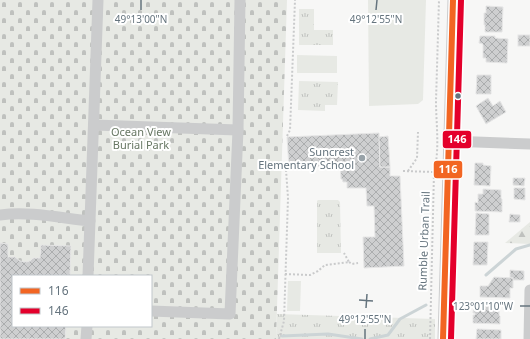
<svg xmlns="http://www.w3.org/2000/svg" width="530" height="339" font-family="'Noto Sans',sans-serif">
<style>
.grass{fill:url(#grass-tufts)}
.forest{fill:url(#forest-firs)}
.cemetery{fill:url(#cemetery-stones);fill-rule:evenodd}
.garden{fill:#e7e9e4}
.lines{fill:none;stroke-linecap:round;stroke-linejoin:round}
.stream{stroke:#ccd4d6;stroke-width:3}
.building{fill:url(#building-cross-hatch);stroke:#e6e6e6}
.path{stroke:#c9cacb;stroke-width:2;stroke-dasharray:2 2;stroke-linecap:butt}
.minor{stroke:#cbcccd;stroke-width:11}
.bus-1-casing{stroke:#fff;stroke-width:9}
.bus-2-casing{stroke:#fff;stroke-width:9}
.bus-1{stroke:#f26522;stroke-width:6}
.bus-2{stroke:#e4002b;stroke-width:6}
.ticks{fill:none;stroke:#65747e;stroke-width:1.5}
.bus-dot{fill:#65747e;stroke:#fff;stroke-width:1.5}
.poi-dot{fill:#98a2a8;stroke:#fff;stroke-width:1.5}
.labels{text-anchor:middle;stroke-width:4;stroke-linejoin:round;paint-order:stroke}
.park-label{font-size:11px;fill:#677763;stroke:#fff}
.poi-label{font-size:11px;fill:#65747e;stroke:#fff;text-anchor:end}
.street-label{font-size:11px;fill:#65747e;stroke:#fff}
.ticks-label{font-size:10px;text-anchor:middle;fill:#65747e;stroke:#fff;stroke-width:4;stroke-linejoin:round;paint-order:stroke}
.line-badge{stroke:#fff;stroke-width:1.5}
.badge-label{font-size:11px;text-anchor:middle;font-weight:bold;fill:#fff}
</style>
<defs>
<pattern id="grass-tufts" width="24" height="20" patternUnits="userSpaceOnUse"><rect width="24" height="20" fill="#e7e9e4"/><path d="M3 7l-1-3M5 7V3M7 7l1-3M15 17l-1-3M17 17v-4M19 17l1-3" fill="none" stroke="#bfc1be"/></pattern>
<pattern id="forest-firs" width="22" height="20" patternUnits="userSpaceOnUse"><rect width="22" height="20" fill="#e7e9e4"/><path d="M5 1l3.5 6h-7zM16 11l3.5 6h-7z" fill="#bfc1be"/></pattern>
<pattern id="cemetery-stones" width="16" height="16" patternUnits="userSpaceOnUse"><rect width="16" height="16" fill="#e7e9e4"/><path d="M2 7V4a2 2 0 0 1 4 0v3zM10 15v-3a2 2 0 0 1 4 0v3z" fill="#bfc1be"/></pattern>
<pattern id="building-cross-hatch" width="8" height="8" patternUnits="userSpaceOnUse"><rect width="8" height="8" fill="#cecfd0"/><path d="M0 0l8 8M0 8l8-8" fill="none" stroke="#abadae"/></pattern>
</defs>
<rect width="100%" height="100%" fill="#f7f7f6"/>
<g class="grass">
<polygon points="299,9 314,9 314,30 333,30 333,45 299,45"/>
<polygon points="299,81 338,82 337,105 325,105 325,111 298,110"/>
<polygon points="318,200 338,200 340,202 341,253 317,253 317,201"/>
<polygon points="277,314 435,319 435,339 276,339"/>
</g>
<polygon class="forest" points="530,222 530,244 505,243"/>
<path class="cemetery" d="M0,0H287L276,339H0ZM13,276H151V326H13Z"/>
<g class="garden">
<polygon points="368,0 426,0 423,100 418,104 369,106"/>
<polygon points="297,55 337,56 337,73 297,73"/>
<polygon points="288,281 301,281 300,311 287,311"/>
</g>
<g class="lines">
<g class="stream">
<polyline points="486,275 516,249 530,245"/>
<polyline points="282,336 328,334 362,339"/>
<polyline points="370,339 388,335 400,319 426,305"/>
</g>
</g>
<g class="building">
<polygon points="486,6 503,7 502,32 485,32 485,25 484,25 484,13 486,13"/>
<rect x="518" y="35" width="12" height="11"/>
<polygon points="480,36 495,36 495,38 508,39 507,63 486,62 486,58 483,58 483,44 479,43"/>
<polygon points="477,75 491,75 491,94 476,94"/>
<polygon points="488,98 493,106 500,101 506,112 486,124 476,106"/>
<polygon points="379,133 380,167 390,167 390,176 400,176 404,266 364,268 363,237 375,237 374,206 367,206 366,188 347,188 347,182 343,182 342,179 341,179 340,163 336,163 336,166 289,168 287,137"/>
<polygon points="388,136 390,167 380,167 379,137"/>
<polygon points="475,163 483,163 483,165 491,166 490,186 474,185"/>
<polygon points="513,178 525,178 524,186 513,185"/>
<polygon points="514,188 525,188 525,200 514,199"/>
<polygon points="483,189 501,190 501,198 502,199 502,212 475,211 475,202 478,203 478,194 483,194"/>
<polygon points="476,213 489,214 489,235 475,235"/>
<polygon points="510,214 520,215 520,222 509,222"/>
<polygon points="474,242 488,242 487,265 473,265"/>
<polygon points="0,243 8,244 8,257 15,257 20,261 26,262 30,261 33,258 40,258 41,245 71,246 70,276 13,276 13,326 66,326 65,339 0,339"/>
<polygon points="510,270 524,271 524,280 513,280 513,278 510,278"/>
<polygon points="494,277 513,278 513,288 510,288 510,298 480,297 480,286 488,286"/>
<polygon points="491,302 499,302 499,315 500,316 500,324 473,323 473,315 475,315 475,313 473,313 474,304 491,305"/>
<polygon points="477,329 501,330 501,339 476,339"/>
</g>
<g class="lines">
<g class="path">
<polyline points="287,136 290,130 295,0"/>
<polyline points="403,171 434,172"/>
<polyline points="408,171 417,158 418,132"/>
<polyline points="349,262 352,264 358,263"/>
<polyline points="285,274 310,275 318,271 325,265 349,262 344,253"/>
<polyline points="279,339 284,321 288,198 286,170"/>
<path d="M430,339L434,172C440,149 436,124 436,101C437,68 438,34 439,0"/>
</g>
<g class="minor">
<polyline points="94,125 238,130"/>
<polyline points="449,141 530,144"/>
<path d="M0,215C29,211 61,218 90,221"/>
<polyline points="88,276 98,0"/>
<polyline points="151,311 230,314 238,130 240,0"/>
<polyline points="86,339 87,326"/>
<polyline points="443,339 453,0"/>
<polyline points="529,339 530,290"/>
</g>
<defs>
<polyline id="bus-1" points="443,339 453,0"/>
<polyline id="bus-2" points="451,339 461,0"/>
</defs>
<use href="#bus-1" class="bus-1-casing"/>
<use href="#bus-2" class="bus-2-casing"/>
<use href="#bus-1" class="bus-1"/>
<use href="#bus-2" class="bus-2"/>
</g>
<path class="ticks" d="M141,10V0M376,10L377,0M359,300L373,301M520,306H530M366,308L367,294M365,339V329"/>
<circle class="bus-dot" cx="458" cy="96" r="3.5"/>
<circle class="poi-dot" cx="362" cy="158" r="4"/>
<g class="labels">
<g class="park-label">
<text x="141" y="136">Ocean View<tspan x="141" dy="13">Burial Park</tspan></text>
</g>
<g class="poi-label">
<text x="354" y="156">Suncrest<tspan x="354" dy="13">Elementary School</tspan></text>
</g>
<g class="street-label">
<text transform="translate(424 241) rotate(-88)" y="4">Rumble Urban Trail</text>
</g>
</g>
<g class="ticks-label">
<text x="141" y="23">49°13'00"N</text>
<text x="376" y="23">49°12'55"N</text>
<text x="483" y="310">123°01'10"W</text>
<text x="365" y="323">49°12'55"N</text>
</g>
<g class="line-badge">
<rect x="442" y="130" width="30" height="19" rx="4" fill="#e4002b"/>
<rect x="433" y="160" width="30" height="19" rx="4" fill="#f26522"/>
</g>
<g class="badge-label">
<text x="457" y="143">146</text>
<text x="448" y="173">116</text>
</g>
<rect x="12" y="275" width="140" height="52" fill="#ffffff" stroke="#c1c7cb"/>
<rect x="20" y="288" width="20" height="6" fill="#f26522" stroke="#c1c7cb"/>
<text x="48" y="295" font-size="12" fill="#65747e">116</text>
<rect x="20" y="308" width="20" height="6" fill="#e4002b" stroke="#c1c7cb"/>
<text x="48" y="315" font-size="12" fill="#65747e">146</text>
</svg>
